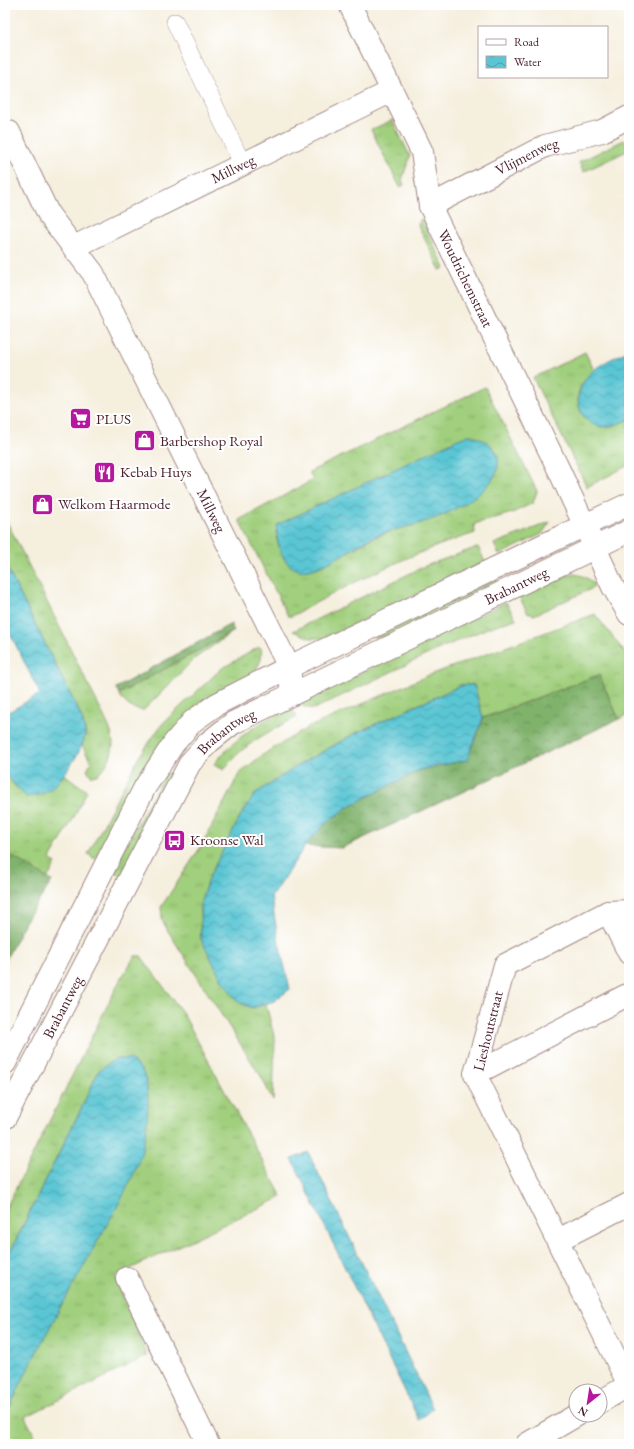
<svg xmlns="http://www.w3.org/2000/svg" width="634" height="1449" font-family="'EB Garamond',serif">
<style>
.grass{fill:url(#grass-tufts);stroke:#757754;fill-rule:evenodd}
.forest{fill:url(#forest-crowns);stroke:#65684c}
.water{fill:url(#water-waves);stroke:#527280}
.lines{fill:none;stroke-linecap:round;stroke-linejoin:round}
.service-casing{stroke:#a08784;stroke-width:18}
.pedestrian-casing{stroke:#a08784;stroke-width:24}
.minor-casing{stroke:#a08784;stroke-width:24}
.tertiary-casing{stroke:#a08784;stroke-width:24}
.service{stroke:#fff;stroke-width:17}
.pedestrian{stroke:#fff;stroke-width:22}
.minor{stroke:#fff;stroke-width:22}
.tertiary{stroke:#fff;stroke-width:22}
.labels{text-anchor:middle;stroke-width:4;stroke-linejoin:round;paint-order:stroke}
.street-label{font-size:15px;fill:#4a1f2b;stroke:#fff}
.poi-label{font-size:15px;fill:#4a1f2b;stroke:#fff;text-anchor:start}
</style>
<defs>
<pattern id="grass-tufts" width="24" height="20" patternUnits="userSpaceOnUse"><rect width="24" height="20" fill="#a0cf7d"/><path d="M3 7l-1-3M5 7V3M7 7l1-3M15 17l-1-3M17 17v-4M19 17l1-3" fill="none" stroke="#8bb16c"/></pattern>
<pattern id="forest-crowns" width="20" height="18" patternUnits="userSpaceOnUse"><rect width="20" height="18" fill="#80b26c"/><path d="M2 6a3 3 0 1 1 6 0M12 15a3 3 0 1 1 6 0" fill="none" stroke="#6b9059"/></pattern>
<pattern id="water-waves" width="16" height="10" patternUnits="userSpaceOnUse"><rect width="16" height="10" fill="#5ac6d4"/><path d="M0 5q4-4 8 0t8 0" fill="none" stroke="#4ca0ac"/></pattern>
</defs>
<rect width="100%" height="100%" fill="#fff"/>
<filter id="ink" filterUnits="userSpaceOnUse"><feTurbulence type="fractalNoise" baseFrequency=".025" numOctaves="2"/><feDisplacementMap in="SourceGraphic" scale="8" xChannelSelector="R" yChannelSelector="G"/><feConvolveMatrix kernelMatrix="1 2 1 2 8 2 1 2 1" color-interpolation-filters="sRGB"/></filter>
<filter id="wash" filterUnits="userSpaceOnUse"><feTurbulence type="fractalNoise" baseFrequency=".012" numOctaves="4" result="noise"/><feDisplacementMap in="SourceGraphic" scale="16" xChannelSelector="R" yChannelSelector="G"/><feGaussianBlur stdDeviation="0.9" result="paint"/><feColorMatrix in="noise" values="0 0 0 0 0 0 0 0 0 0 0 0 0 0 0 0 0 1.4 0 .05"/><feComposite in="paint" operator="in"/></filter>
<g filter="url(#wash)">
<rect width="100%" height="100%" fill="#f5efde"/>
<g class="grass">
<polygon points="392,120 410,156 402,180 404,185 400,187 371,130"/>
<polygon points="624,140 629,150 583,172 579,162"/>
<polygon points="421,218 445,268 440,270 418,225"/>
<path d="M585,352L594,370C580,387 573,392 582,414L613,426L629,419V465L587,487L533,378Z"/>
<path d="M485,387L537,491L533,503L512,513L474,524L475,533C410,553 351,583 292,616H288L239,520L313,480L309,472ZM469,435C484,439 493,444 498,458L403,527L372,538L339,557L309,570L284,559L276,537Z"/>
<path d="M5,518L100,708C110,730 120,742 106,765C102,771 99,775 92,776L87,770L91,762L82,745L86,734L82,718L5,564Z"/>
<polygon points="550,522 542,534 499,555 494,544"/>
<polygon points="478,547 485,562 325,638 310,638 293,631 425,566"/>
<path d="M574,574C582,575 588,578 594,584L593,588L534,615L527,612L519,596L560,576Z"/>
<polygon points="494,576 499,586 391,637 375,637"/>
<polygon points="506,602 516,619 490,627 441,648 314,709 304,707 301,702"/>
<polygon points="595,614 629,658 629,714 619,719 599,675 483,718 474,685 462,685 356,733 302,763 256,794 208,879 200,905 201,939 222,980 253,1008 266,1004 275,1040 273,1101 262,1078 168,931 162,920 161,907 202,845 239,774 261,756 307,728 427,676"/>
<path d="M234,631L194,659L144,710C131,710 125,704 119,694Z"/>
<path d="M259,647L261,648C265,671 242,681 225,688L107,841L95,859L88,854L139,757L162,724L221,669Z"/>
<path d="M291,707L297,717C268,732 245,743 224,769L214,764C235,738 260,721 291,707Z"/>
<polygon points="166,772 173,776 122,877 112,870"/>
<polygon points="5,774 16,787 38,795 52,788 64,774 87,791 73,819 50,859 56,864 47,879 10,855 5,845"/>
<polygon points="135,956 141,956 182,1012 282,1197 115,1276 147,1356 25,1417 39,1444 5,1444 5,1418 24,1373 99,1070 80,1111 5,1262 5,1210 119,982"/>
</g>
<g class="forest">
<polygon points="231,624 234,631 119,694 116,688"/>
<polygon points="599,675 619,719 342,848 305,846 324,825 348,807 419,770 467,760 483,718"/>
<polygon points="10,855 52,881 25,922 5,961 5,865"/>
</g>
<g class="water">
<path d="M629,350V419C621,423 612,427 602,427C599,427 594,425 591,423C571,409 577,384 594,370C603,362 618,356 629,350Z"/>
<path d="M469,435C482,438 496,444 498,459C502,484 465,504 445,514C422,525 396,528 373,537C355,545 318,575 299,570C282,566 275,540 277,525L458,439Z"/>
<path d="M5,564L82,718C83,723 85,728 85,733C86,746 62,780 52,788C44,794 35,796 26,797L5,774V714L40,694L5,623Z"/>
<polygon points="462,685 474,685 483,718 467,760 419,770 348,807 324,825 305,846 271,897 279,943 290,989 274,1001 253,1008 238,1002 222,980 201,939 200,905 208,879 242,813 256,793 302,763 356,733"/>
<path d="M115,1059H130C134,1063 140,1067 143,1072C151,1088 148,1123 144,1141C139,1172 112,1216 96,1244C64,1302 31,1358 5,1418V1262L80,1111L99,1070Z"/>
<polygon points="308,1152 433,1409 419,1420 292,1159"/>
</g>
</g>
<g filter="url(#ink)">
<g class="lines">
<defs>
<polyline id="service" points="175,22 242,163"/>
<g id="pedestrian">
<polyline points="608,912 629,953"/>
<polyline points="475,1074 629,994"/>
<polyline points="127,1278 208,1444"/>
</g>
<g id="minor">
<path id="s1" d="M350,5L422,152L430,206L559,470L613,587L629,614"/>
<path id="s2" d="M5,134L9,132L49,215L93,273L289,667L292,694"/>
<path id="s3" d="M430,206L545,146L602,131L629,117"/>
<path id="s4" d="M74,247L392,91"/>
<polyline points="629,911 608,912 505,965 475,1074 629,1385"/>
<polyline points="558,1240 629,1204"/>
<polyline points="600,1402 629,1385"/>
<polyline points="527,1444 577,1415"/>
</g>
<g id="tertiary">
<polyline points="5,1063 145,787 174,743 193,721 217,704 289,667 629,504"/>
<path id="s5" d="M5,1118L190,763L209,742L233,723L629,531"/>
</g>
</defs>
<use href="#service" class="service-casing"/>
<use href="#pedestrian" class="pedestrian-casing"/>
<use href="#minor" class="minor-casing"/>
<use href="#tertiary" class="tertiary-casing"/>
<use href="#service" class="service"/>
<use href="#pedestrian" class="pedestrian"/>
<use href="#minor" class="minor"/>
<use href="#tertiary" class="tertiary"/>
</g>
</g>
<defs>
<symbol id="supermarket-square" viewBox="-11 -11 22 22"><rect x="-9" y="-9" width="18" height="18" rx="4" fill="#b5179e" stroke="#fff"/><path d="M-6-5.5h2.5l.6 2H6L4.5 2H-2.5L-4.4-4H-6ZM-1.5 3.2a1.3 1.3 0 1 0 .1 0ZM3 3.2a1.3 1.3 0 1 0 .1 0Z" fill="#fff"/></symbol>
<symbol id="shop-square" viewBox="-11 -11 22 22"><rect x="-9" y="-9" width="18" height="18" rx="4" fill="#b5179e" stroke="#fff"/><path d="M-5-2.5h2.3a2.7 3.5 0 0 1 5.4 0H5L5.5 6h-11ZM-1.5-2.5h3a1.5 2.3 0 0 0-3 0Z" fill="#fff"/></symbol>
<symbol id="restaurant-square" viewBox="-11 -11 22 22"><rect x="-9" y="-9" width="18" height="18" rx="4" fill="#b5179e" stroke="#fff"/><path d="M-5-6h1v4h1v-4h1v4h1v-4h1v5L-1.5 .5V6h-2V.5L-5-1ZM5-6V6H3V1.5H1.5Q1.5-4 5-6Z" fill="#fff"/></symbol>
<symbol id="bus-square" viewBox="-11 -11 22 22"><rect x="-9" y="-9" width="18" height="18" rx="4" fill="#b5179e" stroke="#fff"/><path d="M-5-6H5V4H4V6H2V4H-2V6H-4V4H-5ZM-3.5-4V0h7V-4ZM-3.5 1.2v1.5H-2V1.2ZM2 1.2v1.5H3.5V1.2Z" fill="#fff"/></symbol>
</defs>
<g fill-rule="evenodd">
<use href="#supermarket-square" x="68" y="406" width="25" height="25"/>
<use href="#shop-square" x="132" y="428" width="25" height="25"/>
<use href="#restaurant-square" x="92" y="460" width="25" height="25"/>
<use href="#shop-square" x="30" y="492" width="25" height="25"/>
<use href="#bus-square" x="162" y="828" width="25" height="25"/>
</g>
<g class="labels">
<g class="street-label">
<text dy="5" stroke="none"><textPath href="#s3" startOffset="109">Vlijmenweg</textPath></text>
<text dy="5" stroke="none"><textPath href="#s4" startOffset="177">Millweg</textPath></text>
<text dy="5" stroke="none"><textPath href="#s1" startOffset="299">Woudrichemstraat</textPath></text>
<text dy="5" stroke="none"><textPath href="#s2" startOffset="435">Millweg</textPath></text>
<text dy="5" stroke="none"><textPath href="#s5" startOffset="774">Brabantweg</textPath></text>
<text dy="5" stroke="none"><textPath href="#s5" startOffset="449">Brabantweg</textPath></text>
<text dy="5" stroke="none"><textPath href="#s5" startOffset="125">Brabantweg</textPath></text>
<text transform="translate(488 1031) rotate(-76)" y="5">Lieshoutstraat</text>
</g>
<g class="poi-label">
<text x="96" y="424">PLUS</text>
<text x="160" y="446">Barbershop Royal</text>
<text x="120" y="477">Kebab Huys</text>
<text x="58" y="509">Welkom Haarmode</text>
<text x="190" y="845">Kroonse Wal</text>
</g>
</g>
<rect width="634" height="1449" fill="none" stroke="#fff" stroke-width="20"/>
<rect x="478" y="26" width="130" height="52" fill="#ffffff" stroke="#b7a5aa"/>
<rect x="486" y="39" width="20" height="6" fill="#ffffff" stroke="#b7a5aa"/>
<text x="514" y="46" font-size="12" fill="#4a1f2b">Road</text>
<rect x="486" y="56" width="20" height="12" fill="url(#water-waves)" stroke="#b7a5aa"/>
<text x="514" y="66" font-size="12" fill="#4a1f2b">Water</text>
<g transform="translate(588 1403) rotate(210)"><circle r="19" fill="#ffffff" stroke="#b7a5aa"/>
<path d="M0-3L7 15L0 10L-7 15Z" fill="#b5179e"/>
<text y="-6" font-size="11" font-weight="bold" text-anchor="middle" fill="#4a1f2b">N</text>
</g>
</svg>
